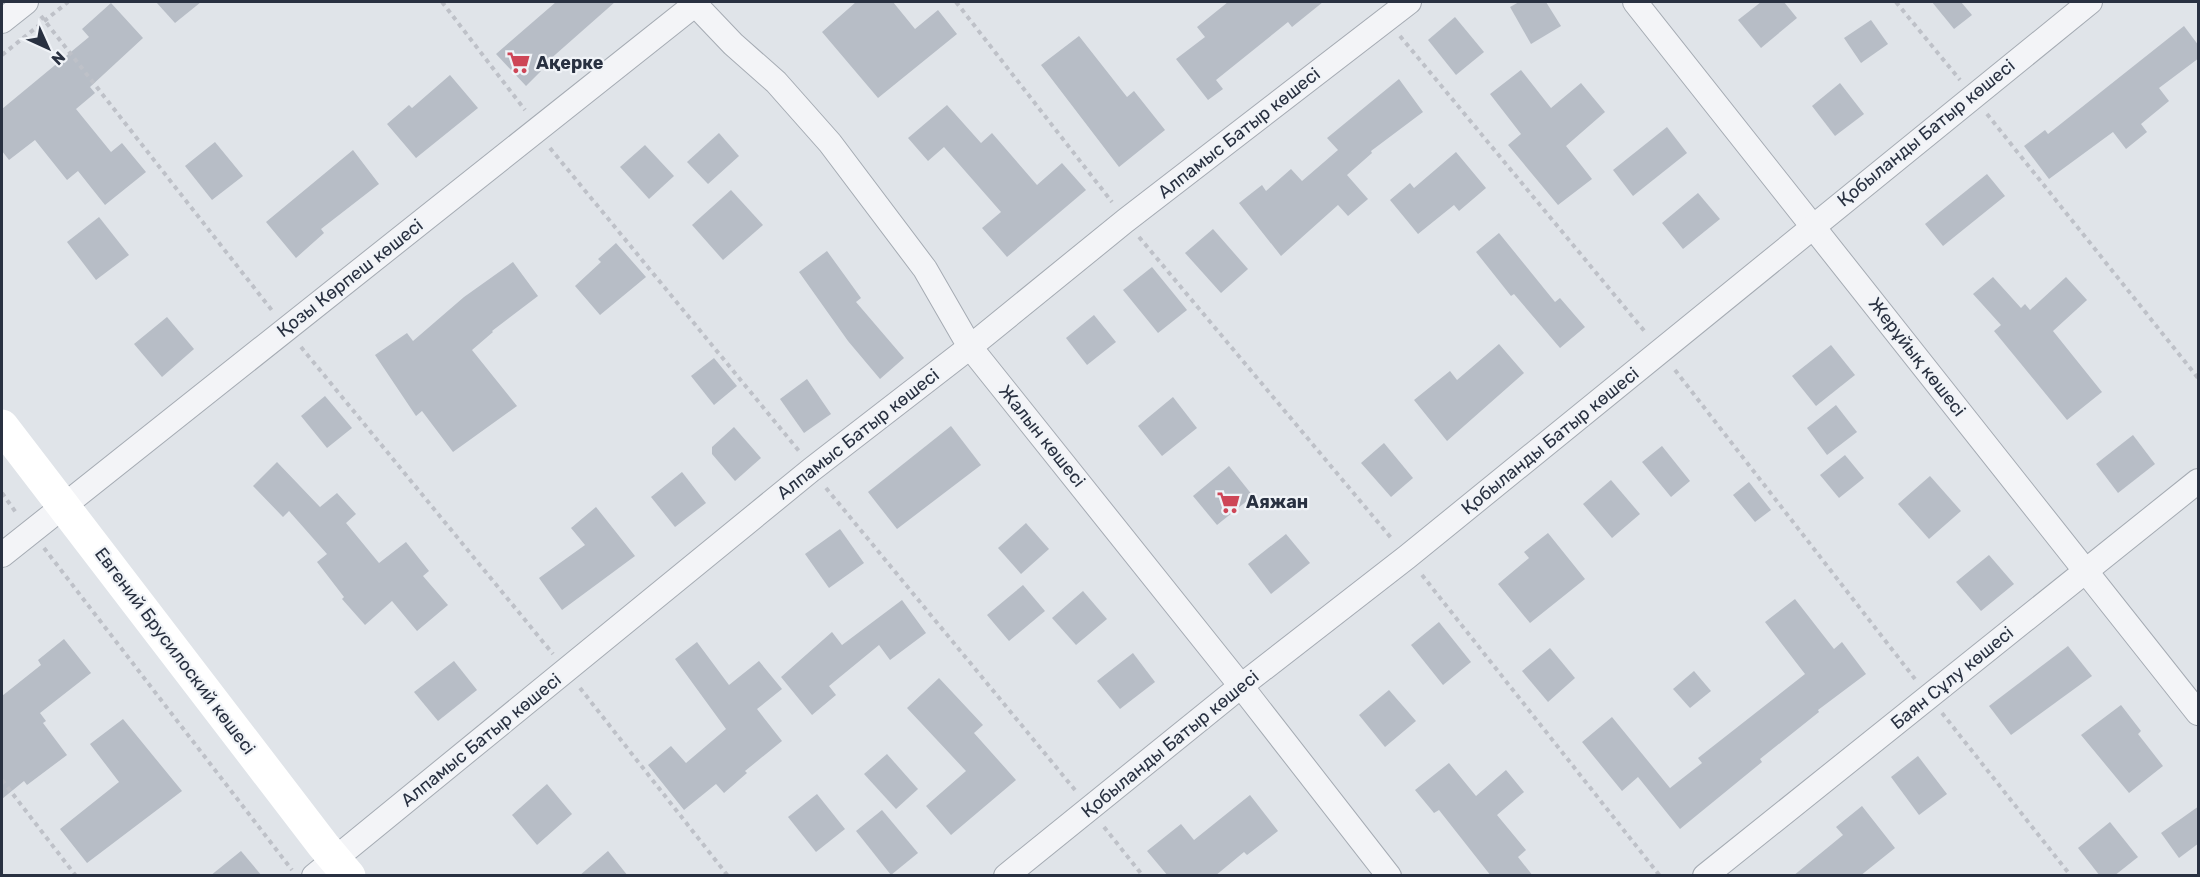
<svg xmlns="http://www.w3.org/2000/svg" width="2200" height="877" font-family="Rubik,sans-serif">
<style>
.building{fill:#b7bdc6}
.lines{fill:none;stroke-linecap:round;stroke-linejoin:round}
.street-casing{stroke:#a5abb3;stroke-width:26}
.path{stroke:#bec1c8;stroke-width:4;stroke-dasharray:4.5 4.5;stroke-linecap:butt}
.street{stroke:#f3f4f7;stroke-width:24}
.secondary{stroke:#fff;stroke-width:33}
.labels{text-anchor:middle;stroke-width:4.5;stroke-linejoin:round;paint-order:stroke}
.poi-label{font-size:18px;font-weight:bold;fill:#293141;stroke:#f0f3f7;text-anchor:start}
.street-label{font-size:18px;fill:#293141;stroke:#f0f3f7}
</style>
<rect width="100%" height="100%" fill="#e0e4e9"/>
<g class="building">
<polygon points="156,2 201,2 175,23"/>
<polygon points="556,2 615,2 539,69 541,71 526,86 496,54"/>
<polygon points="856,2 893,2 915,29 938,10 957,34 878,98 822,32"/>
<polygon points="1228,2 1323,2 1292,27 1288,22 1216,80 1223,89 1208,100 1176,59 1205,37 1197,27"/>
<polygon points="1519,2 1546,2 1561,26 1531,44 1510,7"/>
<polygon points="1761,2 1784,2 1797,18 1761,48 1738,20"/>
<polygon points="1932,2 1961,2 1972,15 1954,29"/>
<polygon points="111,3 143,38 90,87 95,93 76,109 111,152 122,143 146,172 105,205 78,171 67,180 35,140 9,160 2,151 2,109 89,37 82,29"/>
<polygon points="1455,17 1484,52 1456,75 1428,40"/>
<polygon points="1871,20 1888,44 1861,63 1844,38"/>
<polygon points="2184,26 2199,46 2199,58 2159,88 2169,101 2141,124 2147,132 2126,149 2113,132 2049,179 2024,146 2045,130 2048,134"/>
<polygon points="1079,36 1127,97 1134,91 1165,130 1119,167 1041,65"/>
<polygon points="1521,70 1551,108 1581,83 1605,112 1566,146 1592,179 1558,205 1508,145 1521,134 1490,94"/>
<polygon points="450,75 478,108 416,158 387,124 409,105 412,108"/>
<polygon points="1399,79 1423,112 1371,151 1372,153 1347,175 1368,199 1348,216 1338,205 1281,256 1239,203 1262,185 1266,191 1291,169 1302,181 1338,150 1327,138"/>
<polygon points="1840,83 1864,114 1835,136 1812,106"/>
<polygon points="947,105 981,143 992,133 1037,185 1062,163 1086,190 1007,257 982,228 1001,212 944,147 928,161 908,138"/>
<polygon points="1667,127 1687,153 1633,196 1613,170"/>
<polygon points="719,133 739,156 708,184 687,162"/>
<polygon points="215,142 243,176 212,200 185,166"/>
<polygon points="645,145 674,176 649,199 620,167"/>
<polygon points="353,150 379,184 321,229 324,233 296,258 266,222"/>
<polygon points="1456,152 1486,188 1459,211 1454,205 1418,234 1390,200 1410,183 1414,188"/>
<polygon points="1987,174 2005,196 1943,246 1925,224"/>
<polygon points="731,190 763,225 723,260 692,225"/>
<polygon points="1698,193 1720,219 1683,249 1662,223"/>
<polygon points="99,217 129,255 96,280 67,242"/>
<polygon points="1213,229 1248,269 1221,293 1185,253"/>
<polygon points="1499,233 1555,302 1560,298 1585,327 1560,348 1514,294 1511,296 1476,252"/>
<polygon points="616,243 646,277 600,315 575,286 601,262 598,259"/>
<polygon points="827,251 861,298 856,302 904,358 880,379 848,341 799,272"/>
<polygon points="513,262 538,296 492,331 493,332 472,350 517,406 453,452 422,411 416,416 375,355 407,333 413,341 464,297"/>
<polygon points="1152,267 1187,310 1158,333 1123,290"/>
<polygon points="1993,277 2021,308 2025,304 2030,310 2066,277 2087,300 2053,331 2102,392 2067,420 1994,331 2001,325 1973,294"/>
<polygon points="1094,315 1116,342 1087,365 1066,338"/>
<polygon points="167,317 194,349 162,377 134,344"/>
<polygon points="1499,344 1524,373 1447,441 1414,400 1450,371 1457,380"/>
<polygon points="1831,345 1855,375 1816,406 1792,376"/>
<polygon points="714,358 737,386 714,405 691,376"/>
<polygon points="807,379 831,414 804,433 780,399"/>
<polygon points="325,396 352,428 327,448 301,416"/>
<polygon points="1173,397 1197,428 1162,456 1138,426"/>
<polygon points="1836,405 1857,432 1827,455 1807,428"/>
<polygon points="951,426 981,465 897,529 868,492"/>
<polygon points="734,427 761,458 735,481 712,454 712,447"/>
<polygon points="2133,435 2155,464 2118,493 2096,464"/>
<polygon points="1384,443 1413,478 1391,497 1361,463"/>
<polygon points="1662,446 1690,481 1671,497 1642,462"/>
<polygon points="1845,455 1864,478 1839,498 1820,475"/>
<polygon points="277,462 320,507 337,493 356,514 346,523 379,563 406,542 429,571 423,576 448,605 417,631 392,601 365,625 342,599 344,597 317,562 327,554 289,511 283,517 253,486"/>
<polygon points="1229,466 1253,496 1217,525 1193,496"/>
<polygon points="682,472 706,503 675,527 651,497"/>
<polygon points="1930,476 1961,511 1929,539 1898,504"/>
<polygon points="1611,480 1640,514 1612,538 1583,504"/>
<polygon points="1749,482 1771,510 1755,522 1733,495"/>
<polygon points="596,507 635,556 562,610 539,578 585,545 571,528"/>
<polygon points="1026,523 1049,549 1021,574 998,548"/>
<polygon points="840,529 864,563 829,588 805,554"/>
<polygon points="1548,533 1585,579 1530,623 1498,584 1529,558 1524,552"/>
<polygon points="1286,534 1310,563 1271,594 1248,564"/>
<polygon points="1989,555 2014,584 1981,611 1956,582"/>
<polygon points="1023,585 1045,611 1009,641 987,615"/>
<polygon points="1083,591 1107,619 1076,645 1052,618"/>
<polygon points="1795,599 1834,649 1842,642 1866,674 1818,710 1819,712 1760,759 1762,762 1680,829 1638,777 1622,791 1582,742 1612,717 1670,788 1702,763 1698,758 1805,674 1765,622"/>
<polygon points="902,600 926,633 890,660 879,645 829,686 836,695 812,715 781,677 832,632 842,645"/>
<polygon points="1439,622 1471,662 1443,685 1411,645"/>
<polygon points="64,639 91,673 40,713 46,721 43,723 67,755 27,785 24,781 2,799 2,696 41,665 38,660"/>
<polygon points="697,642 729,685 759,661 782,689 757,709 782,741 745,771 747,773 724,793 716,784 684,810 648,765 671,746 686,763 726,729 675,659"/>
<polygon points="2068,646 2092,676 2011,735 1989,706"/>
<polygon points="1550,648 1575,678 1548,702 1522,671"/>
<polygon points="1133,653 1155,682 1120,709 1097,681"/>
<polygon points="454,661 477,690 438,721 414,692"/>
<polygon points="1694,671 1711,691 1690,708 1673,689"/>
<polygon points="939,678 983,725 974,733 1016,780 951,835 926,806 966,771 907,708"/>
<polygon points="1389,690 1416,721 1385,747 1359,715"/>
<polygon points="2121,705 2141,731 2138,734 2163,766 2129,793 2081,735"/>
<polygon points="123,719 182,791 87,863 60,829 119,782 90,744"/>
<polygon points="887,754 918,789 896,809 864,774"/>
<polygon points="1918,756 1947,794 1919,815 1891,777"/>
<polygon points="1449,763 1476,796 1506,770 1524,792 1497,815 1526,850 1518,857 1533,876 1491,876 1439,810 1434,813 1415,790"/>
<polygon points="547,784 572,814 537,845 512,815"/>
<polygon points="817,794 845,829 816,852 788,817"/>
<polygon points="1250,795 1278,831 1247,855 1244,852 1215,876 1168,876 1147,851 1181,824 1194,840"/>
<polygon points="1862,806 1895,848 1860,876 1793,876 1843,835 1836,827"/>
<polygon points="2199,806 2199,843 2179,858 2161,833"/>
<polygon points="882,810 918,853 891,875 856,831"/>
<polygon points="2110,822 2138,857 2114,876 2100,876 2078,848"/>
<polygon points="241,851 262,876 210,876"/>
<polygon points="608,851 628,876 579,876"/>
</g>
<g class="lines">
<defs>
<g id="street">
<polyline points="693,2 733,44 776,82 830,143 925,269 970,347 1241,686 1389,876"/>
<polyline points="1635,2 2198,713"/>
<polyline points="2,21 26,2"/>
<polyline points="2,555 698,2"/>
<polyline points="314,876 811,470 970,347 1125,221 1409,2"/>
<polyline points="1006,876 1241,686 1407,557 2090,2"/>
<polyline points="1705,876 2198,481"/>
</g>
</defs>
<use href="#street" class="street-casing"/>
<g class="path">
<polyline points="442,2 525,110"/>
<polyline points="956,2 1112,202"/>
<polyline points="1896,2 1960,80"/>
<polyline points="41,16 274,313"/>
<polyline points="1400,36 1646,333"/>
<polyline points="2,55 68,2"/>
<polyline points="1987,114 2198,378"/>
<polyline points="550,148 799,451"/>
<polyline points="1139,237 1392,539"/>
<polyline points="301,347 553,654"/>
<polyline points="1675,370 1915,679"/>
<polyline points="826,488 1075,790"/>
<polyline points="2,493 17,514"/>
<polyline points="44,548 292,870"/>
<polyline points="1422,575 1660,876"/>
<polyline points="580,688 728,876"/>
<polyline points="1942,713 2071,876"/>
<polyline points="2,780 76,876"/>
<polyline points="1104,827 1143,876"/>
</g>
<use href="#street" class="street"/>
<polyline class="secondary" points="2,426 323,845 349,876"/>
</g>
<defs>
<symbol id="supermarket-bare" viewBox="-9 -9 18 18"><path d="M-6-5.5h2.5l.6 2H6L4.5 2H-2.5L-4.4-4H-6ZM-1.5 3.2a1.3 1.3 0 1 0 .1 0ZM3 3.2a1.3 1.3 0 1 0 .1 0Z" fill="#ce4657" stroke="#f0f3f7" stroke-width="2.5" paint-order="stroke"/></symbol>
</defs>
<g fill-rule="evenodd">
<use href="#supermarket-bare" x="502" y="46" width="33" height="33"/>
<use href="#supermarket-bare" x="1212" y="486" width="33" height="33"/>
</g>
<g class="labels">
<g class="poi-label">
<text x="536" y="69">Ақерке</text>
<text x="1246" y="508">Аяжан</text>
</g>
<g class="street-label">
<text transform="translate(1239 133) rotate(-38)" y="6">Алпамыс Батыр көшесі</text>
<text transform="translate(1926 133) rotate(-39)" y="6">Қобыланды Батыр көшесі</text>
<text transform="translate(350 278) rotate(-38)" y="6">Қозы Көрпеш көшесі</text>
<text transform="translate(1917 357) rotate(52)" y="6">Жерұйық көшесі</text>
<text transform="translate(858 434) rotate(-38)" y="6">Алпамыс Батыр көшесі</text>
<text transform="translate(1042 436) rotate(51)" y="6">Жалын көшесі</text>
<text transform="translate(1550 441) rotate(-39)" y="6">Қобыланды Батыр көшесі</text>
<text transform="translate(175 651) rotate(53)" y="6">Евгений Брусилоский көшесі</text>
<text transform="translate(1952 678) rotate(-39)" y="6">Баян Сұлу көшесі</text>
<text transform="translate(481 740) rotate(-39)" y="6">Алпамыс Батыр көшесі</text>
<text transform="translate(1170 744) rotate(-39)" y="6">Қобыланды Батыр көшесі</text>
</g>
</g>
<rect width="2200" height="877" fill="none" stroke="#293141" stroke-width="6"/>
<g transform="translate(48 48) rotate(135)" stroke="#f0f3f7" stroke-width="4.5" paint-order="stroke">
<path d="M0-4.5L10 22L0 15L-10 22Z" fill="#293141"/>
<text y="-9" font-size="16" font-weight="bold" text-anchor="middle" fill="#293141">N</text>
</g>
</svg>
